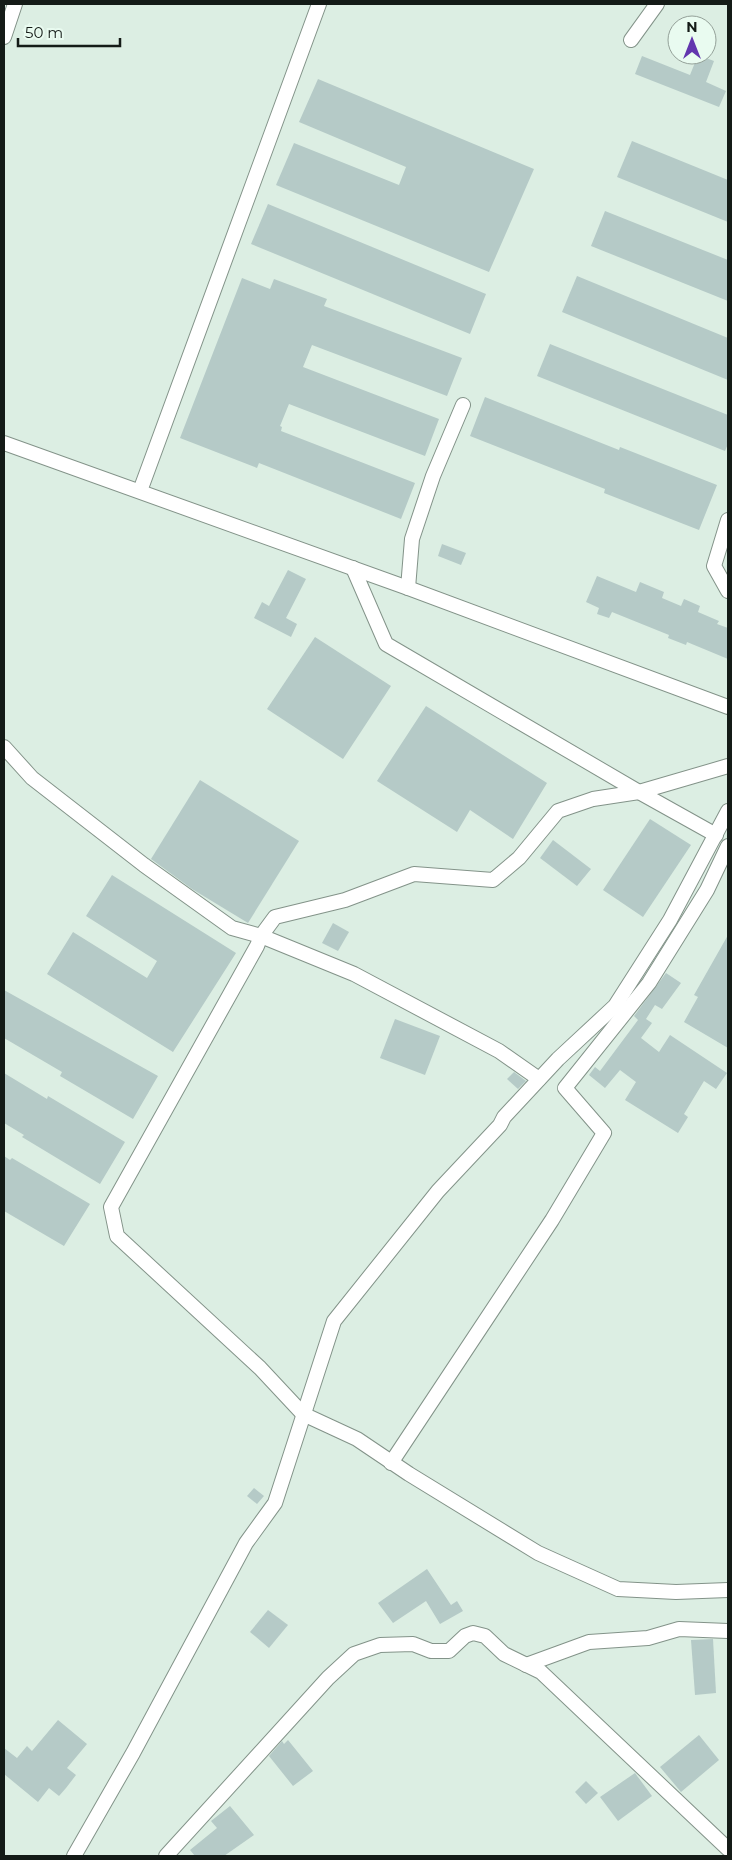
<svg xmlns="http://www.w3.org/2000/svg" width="732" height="1860" font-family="Montserrat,sans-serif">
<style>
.building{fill:#b5cac7}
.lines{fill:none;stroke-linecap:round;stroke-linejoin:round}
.minor-casing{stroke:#839389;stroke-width:16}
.minor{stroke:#fff;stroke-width:14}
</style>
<rect width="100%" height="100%" fill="#dceee3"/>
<g class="building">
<polygon points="698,55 714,61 706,82 726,91 719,107 635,74 642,56 690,75"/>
<polygon points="318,79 534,169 489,272 276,185 294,143 399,185 406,167 299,122"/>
<polygon points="632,141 728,180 728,222 617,177"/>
<polygon points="268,204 486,294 470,334 251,244"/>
<polygon points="605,211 728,260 728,301 591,246"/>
<polygon points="577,276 728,338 728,380 562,312"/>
<polygon points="242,278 270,289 274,279 327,299 324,306 462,358 447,396 312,345 303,367 439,419 425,456 289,404 280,426 282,427 281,431 415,483 401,519 259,463 257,468 180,438"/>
<polygon points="550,344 728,415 728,444 725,451 537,376"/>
<polygon points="485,397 619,450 620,447 717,485 699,530 604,493 605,489 470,436"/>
<polygon points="442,544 466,553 461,565 438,556"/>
<polygon points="288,570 306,579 286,618 297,624 291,637 254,618 262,602 269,606"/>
<polygon points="597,576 636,592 640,582 664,592 662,598 681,606 684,599 700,606 698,612 719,621 717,624 728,628 728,659 687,642 686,645 668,638 669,635 612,612 609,618 597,614 599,608 586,602"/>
<polygon points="315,637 391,686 343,759 267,709"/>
<polygon points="426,706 547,783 513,839 470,810 457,832 377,781"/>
<polygon points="200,780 299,841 248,923 192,889 151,859"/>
<polygon points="650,819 691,845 643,917 603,890"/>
<polygon points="553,840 591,869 577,886 540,858"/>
<polygon points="112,875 236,953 173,1052 47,974 73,932 147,978 157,961 86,916"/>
<polygon points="333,923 349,932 338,951 322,943"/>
<polygon points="728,935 728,1048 684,1022 698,997 694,995"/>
<polygon points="666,973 681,983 662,1009 655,1005 646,1019 652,1023 641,1038 659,1052 670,1035 727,1073 716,1089 704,1081 684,1114 688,1117 678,1133 625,1100 636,1082 620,1070 605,1088 589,1075 595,1067 600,1071 638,1020 634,1016"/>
<polygon points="4,990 158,1076 133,1119 60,1076 62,1072 4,1038"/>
<polygon points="395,1019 440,1036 425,1075 380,1058"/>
<polygon points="514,1072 526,1081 518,1089 507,1079"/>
<polygon points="4,1073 47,1099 48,1096 125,1142 100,1184 22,1137 24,1135 4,1123"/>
<polygon points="4,1156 10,1160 12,1158 90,1204 64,1246 4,1211"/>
<polygon points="254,1488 264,1496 257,1504 247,1496"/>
<polygon points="427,1569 451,1605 457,1601 463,1611 440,1624 426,1601 393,1623 378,1603"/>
<polygon points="268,1610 288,1625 269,1648 250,1632"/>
<polygon points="713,1639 716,1693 695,1695 691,1640"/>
<polygon points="58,1720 87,1744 67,1768 76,1775 66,1788 59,1796 49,1788 38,1802 4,1774 4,1748 17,1758 27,1746 32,1751"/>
<polygon points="699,1735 719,1760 681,1792 660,1767"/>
<polygon points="288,1740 313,1771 293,1786 269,1756 282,1741 284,1744"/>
<polygon points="635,1773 652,1796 618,1821 600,1797"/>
<polygon points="586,1781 598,1793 586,1804 575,1792"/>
<polygon points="230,1806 254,1835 224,1856 195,1856 190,1850 217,1828 211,1821"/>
</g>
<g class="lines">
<defs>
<g id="minor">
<polyline points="4,37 15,4"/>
<polyline points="631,40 657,4"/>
<polyline points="4,443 408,588 728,707"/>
<polyline points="140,491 319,4"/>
<polyline points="728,520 714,566 728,591"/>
<polyline points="353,568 386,644 639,792 716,835"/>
<polyline points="408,588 412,539 433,476 463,405"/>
<polyline points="4,747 32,778 144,865 232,928 261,936 354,974 499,1051 539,1079"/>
<polyline points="728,766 639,792 593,799 558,811 519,858 493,880 414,874 345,900 275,917 261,936 257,946 111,1207 117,1236 260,1368 303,1414 357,1439 409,1474 538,1553 618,1589 676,1592 728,1590"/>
<polyline points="391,1463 552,1220 604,1133 565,1088 649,983 707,890 728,846"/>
<polyline points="526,1665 589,1642 648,1638 679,1629 728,1631"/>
<polyline points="74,1856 133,1753 246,1543 275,1503 334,1321 438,1191 500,1125 504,1117 558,1059 615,1006 670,920 728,811"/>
<polyline points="166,1856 328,1678 354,1654 380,1645 413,1644 431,1651 449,1651 465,1636 473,1633 485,1636 504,1654 541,1672 728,1849"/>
</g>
</defs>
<use href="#minor" class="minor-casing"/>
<use href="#minor" class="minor"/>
</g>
<rect width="732" height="1860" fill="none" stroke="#141b17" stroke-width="10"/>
<g transform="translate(692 40)"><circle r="24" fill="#e9fbf0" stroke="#94a199"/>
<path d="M0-4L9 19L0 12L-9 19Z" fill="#6236ae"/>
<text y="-8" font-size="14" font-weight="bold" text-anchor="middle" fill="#141b17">N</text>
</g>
<path d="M18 38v8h102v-8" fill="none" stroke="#141b17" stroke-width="2.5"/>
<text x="25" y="38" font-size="15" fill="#141b17" stroke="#e9fbf0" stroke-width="4" paint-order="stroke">50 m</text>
</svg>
